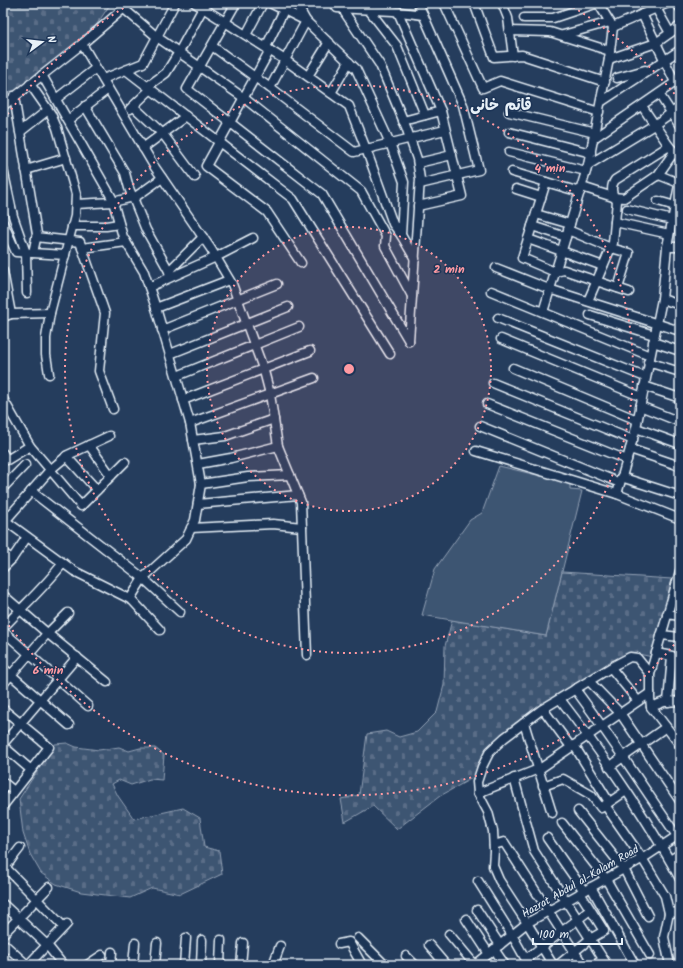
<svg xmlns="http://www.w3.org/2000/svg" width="683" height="968" font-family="Kalam,'Playpen Sans Arabic',sans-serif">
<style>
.cemetery{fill:url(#cemetery-stones);stroke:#93a2b5}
.garden{fill:#3e5472;stroke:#93a2b5}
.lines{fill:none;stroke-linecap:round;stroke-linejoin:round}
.minor-casing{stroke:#e8f1f8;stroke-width:11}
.minor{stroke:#1d3557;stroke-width:8}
.ring{fill:none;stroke:#ff9aa2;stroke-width:2;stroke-dasharray:2 4}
.labels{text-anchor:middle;stroke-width:3;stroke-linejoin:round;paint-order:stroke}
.street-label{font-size:11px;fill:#e8f1f8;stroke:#1d3557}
.district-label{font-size:15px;font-weight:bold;fill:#e8f1f8;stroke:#1d3557}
.centre{fill:#ff9aa2;stroke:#1d3557;stroke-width:2}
.ring-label{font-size:12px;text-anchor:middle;font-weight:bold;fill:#ff9aa2;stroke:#1d3557;stroke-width:3;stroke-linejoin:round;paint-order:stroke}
</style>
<defs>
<pattern id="cemetery-stones" width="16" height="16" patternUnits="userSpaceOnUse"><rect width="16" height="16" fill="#3e5472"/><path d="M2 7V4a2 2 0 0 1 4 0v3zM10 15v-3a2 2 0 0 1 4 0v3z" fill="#5a6d87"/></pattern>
</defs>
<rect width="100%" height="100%" fill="#253d5d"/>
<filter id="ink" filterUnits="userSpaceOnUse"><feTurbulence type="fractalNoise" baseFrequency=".025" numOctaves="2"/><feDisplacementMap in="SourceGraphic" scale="8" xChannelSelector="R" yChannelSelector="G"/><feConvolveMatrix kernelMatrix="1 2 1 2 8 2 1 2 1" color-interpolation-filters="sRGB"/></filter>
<g filter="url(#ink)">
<g class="cemetery">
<polygon points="3,3 111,3 97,24 80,40 3,101"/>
<polygon points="562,572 672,579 653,657 638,654 628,654 560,693 510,728 486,750 476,776 440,796 397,829 373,806 345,822 341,799 359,795 367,734 386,731 399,737 417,732 437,712 444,685 445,646 452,620 546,636"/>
<polygon points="67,743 76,747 99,750 119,747 129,751 140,748 155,748 164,755 162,780 150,779 131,785 119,780 112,784 118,796 134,819 183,808 200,818 204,847 219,851 222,874 180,894 152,888 130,898 81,892 56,884 41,873 30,854 23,833 19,799 55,744"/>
</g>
<polygon class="garden" points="499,466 570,483 570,490 582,491 546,636 422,615 435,569 470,520 482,513"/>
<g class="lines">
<defs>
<g id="minor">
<polyline points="195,3 285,60 349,106 366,149 393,224 401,235"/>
<polyline points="236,3 187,89 322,194 409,341"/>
<polyline points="270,3 306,21 356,69 390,143 404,182 401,235 415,259"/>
<polyline points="334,3 337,8 393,11 423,15"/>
<polyline points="344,3 345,13 380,65 406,127 417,159 420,179 409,341"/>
<polyline points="418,3 463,105 479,170 420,184"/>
<polyline points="444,3 483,88 500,81 599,112"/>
<polyline points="474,3 494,57 522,55 605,82"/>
<polyline points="502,3 508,18 513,56"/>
<polyline points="677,3 680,8"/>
<polyline points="123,8 157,37 244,98 361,191 386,236 385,246 412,296"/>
<polyline points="656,8 670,33"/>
<polyline points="369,10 397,46 425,115"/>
<polyline points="398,12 441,111 462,196 418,206"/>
<polyline points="642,14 675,82"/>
<polyline points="524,18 553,18 598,3"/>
<polyline points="613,27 668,3"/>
<polyline points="509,31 550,32 610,51"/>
<polyline points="246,35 263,3"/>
<polyline points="563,35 610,22"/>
<polyline points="82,44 154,166 211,249 232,284 264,371 270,394 278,446 301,502 307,655"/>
<polyline points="212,46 270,88 354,152 445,130"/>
<polyline points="266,47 284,10"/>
<polyline points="270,50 206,166 267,212 301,263"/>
<polyline points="609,59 656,43 680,26"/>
<polyline points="126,70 293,199 390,354"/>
<polyline points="42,75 112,198 123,237 144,272 156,308 229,280"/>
<polyline points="308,76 329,42"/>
<polyline points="617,78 645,70"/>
<polyline points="103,79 143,63 175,3"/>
<polyline points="30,84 51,114 57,128 76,194 75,216 50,313 46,338 46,355 49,374"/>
<polyline points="148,86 166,73 179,52 203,8"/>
<polyline points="270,88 306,21 296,3"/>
<polyline points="331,93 349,62"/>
<polyline points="659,94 680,126"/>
<polyline points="14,96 37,234 33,253"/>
<polyline points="56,99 96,68"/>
<polyline points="601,102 680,50"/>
<polyline points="3,106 82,44 130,3"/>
<polyline points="85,106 125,173 129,188 146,230 169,271"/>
<polyline points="133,106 163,134 195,177"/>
<polyline points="642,106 669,146 680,158"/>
<polyline points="130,109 151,89"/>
<polyline points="509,112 595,133"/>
<polyline points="68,120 108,89"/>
<polyline points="403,121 441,111"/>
<polyline points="20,132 48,110"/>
<polyline points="509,132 591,153"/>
<polyline points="594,138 680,79"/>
<polyline points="143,148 186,116"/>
<polyline points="509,152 586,171"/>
<polyline points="418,163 452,155"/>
<polyline points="588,165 654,125 680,107"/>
<polyline points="3,169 13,216 26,253 27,293"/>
<polyline points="26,170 66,158"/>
<polyline points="512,172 580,192"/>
<polyline points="657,176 659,175 679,183"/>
<polyline points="546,182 522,258 555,272 564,270 629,292"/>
<polyline points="582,187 613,197 624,198 658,175 674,152"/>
<polyline points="516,189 541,197"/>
<polyline points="134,198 162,178"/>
<polyline points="658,201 675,206"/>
<polyline points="76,204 113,202 133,197"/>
<polyline points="627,209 672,220"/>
<polyline points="536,214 570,224"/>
<polyline points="615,222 669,234"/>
<polyline points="3,223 16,252 65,255"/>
<polyline points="72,226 106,226 119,224"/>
<polyline points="532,226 566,237"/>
<polyline points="568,230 611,248 629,253 618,288"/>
<polyline points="36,237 80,242 105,313 99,371 113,409"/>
<polyline points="528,239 603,266"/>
<polyline points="667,247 680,247"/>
<polyline points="82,248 126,242"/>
<polyline points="496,268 549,289 680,331"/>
<polyline points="3,271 11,314"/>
<polyline points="170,276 169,271 203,237"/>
<polyline points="149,287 216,257 253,238"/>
<polyline points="491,291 650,356"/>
<polyline points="662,299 680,305"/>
<path d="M588,301L613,243L617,201C612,195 610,187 615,180L669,146"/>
<polyline points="543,312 588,165 609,59 613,27 598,3"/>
<polyline points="590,315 654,335"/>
<polyline points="3,317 11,314 50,313"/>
<polyline points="498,318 645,377"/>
<polyline points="162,330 277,284"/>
<polyline points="501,339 642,397"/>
<polyline points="653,342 680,351"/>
<polyline points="170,354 288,307"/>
<polyline points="648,362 680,372"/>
<polyline points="513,368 637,420"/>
<polyline points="177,376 299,327"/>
<polyline points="493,383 633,440"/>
<polyline points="644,386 680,398"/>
<polyline points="3,399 30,446 81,506 125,462"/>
<polyline points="183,400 310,351"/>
<polyline points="487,404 627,460"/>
<polyline points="640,406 680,422"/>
<polyline points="190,423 314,378"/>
<polyline points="480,426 620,483"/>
<polyline points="636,428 680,444"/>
<polyline points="193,440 225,436 274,419"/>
<polyline points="89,445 111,476"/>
<polyline points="630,449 680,466"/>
<polyline points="476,451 617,494 680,519"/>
<polyline points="3,453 7,460 30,446"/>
<polyline points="66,456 97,490"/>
<polyline points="198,464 231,458 278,446"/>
<polyline points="621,477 680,496"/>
<polyline points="201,484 248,477 290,475"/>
<polyline points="3,488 25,465"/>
<polyline points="31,491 143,578 180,612"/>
<polyline points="617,494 636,428 662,299 667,247 680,180"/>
<polyline points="198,504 298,495"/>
<polyline points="3,519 74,571 132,600 160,630"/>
<polyline points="5,521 50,470 68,455 109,436"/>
<polyline points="191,528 273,524 302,527"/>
<polyline points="3,553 12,559"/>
<polyline points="3,568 12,559 27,537"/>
<polyline points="680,571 650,674 650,698 651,707 680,745"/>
<polyline points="3,595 47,633 107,682"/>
<polyline points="130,599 143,578 186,539 195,520 201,484 190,423 156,308"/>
<polyline points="667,614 680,616"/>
<path d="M3,628C23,606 45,587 63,563"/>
<polyline points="3,631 88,706"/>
<polyline points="661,635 680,637"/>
<polyline points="656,653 672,656 668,702"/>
<polyline points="3,668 69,725"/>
<polyline points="611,668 638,701"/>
<polyline points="589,681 620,713 680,801"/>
<polyline points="3,684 45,636 68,613"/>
<path d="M575,689C611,737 643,787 677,836"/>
<path d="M560,699C604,756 646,816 680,879"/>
<polyline points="651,707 664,702 680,701"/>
<polyline points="3,709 49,747 3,806"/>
<polyline points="543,709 571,747"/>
<polyline points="524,723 552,813"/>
<polyline points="3,744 77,657"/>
<polyline points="574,745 609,802"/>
<polyline points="3,746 31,770"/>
<polyline points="609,767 666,727"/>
<polyline points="514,778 534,851 607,965"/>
<polyline points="3,782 14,791"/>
<polyline points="543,786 563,779 591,795 601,808 626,791"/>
<polyline points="478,793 541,768 650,693"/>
<polyline points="605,805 642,858 665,896 669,913 664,937 670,965"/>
<polyline points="578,811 624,869 648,916"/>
<polyline points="562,823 606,879 650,955"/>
<polyline points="547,838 584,891"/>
<polyline points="494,845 504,842 583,965"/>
<polyline points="3,855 10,861"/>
<polyline points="670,860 680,854"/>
<polyline points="5,867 64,927"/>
<polyline points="3,870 20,848"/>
<polyline points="478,881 512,935 529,965"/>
<polyline points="591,887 635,965"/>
<polyline points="3,904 47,945 63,965"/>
<polyline points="477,910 500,945"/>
<polyline points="669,913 680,912"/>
<polyline points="466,919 489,954"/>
<polyline points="3,934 49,887"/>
<polyline points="449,934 475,965"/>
<polyline points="358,938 385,965"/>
<polyline points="3,943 27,965"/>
<polyline points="339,944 349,942 362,965"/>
<polyline points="429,945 446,965"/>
<polyline points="494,949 505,965"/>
<polyline points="406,956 415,965"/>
<polyline points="526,959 590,910"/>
<polyline points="28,965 67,924"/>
<polyline points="87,965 102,955"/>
<polyline points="111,965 112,952"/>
<polyline points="133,965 135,943"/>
<polyline points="155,965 157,943"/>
<polyline points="184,965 186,938"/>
<polyline points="201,965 202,940"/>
<polyline points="220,965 221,940"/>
<polyline points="241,965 243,943"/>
<polyline points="273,965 280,946"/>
<polyline points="475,965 527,923 645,857 680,834"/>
<polyline points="553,965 527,923 499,880 493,866 494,851 493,831 488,812 478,793 477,782 482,767 490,751 504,738 541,710 615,665 630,657 637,658 650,674"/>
<polyline points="558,965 590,939 604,931 580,893"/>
<polyline points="594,965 603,960"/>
</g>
</defs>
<use href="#minor" class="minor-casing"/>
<use href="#minor" class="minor"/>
</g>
</g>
<circle cx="349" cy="369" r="142" fill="#ff9aa2" fill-opacity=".12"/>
<g class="ring">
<circle cx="349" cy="369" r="142"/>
<circle cx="349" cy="369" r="284"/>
<path d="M678 640A426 426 0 0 1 4 619M4 119A426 426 0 0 1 130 4M568 4A426 426 0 0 1 678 98"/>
</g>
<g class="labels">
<g class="street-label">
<text transform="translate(580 881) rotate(-30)" y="4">Hazrat Abdul al-Kalam Road</text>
</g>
<g class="district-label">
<text x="501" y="110">قائم خانى</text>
</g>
</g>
<circle cx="349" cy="369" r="6" class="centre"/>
<g class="ring-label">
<text x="550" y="172">4 min</text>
<text x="449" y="273">2 min</text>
<text x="48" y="674">6 min</text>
</g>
<rect width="683" height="968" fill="none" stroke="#1d3557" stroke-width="16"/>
<rect x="8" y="8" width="667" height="952" fill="none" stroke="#e8f1f8" stroke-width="1.5" filter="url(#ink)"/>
<g transform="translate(42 42) rotate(75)" stroke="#1d3557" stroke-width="3" paint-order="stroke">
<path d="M0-3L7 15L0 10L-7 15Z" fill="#e8f1f8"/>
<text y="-6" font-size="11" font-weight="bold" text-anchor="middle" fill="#e8f1f8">N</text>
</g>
<path d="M533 938v6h89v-6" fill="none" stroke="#e8f1f8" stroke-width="2"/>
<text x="539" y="938" font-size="12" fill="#e8f1f8" stroke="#1d3557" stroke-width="3" paint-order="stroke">100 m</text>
</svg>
